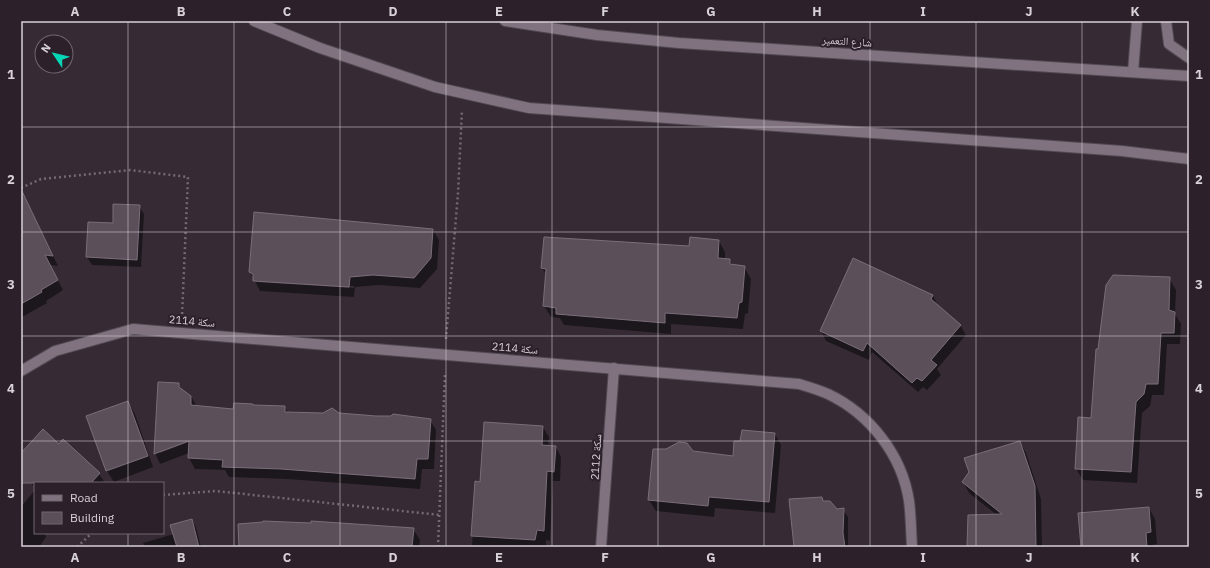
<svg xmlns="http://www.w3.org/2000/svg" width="1210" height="568" font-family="'IBM Plex Sans','Noto Naskh Arabic',sans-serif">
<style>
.shadow{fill:#0007;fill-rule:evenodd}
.building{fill:#5b4f5a;stroke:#7b6e7b}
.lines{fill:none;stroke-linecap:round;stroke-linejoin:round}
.street-casing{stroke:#514851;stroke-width:12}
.secondary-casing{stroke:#514851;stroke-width:12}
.path{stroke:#746a73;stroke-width:2.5;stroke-dasharray:2 3;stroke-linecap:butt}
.street{stroke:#80737f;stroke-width:10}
.secondary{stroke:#80737f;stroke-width:10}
.grid{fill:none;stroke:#d8d1d8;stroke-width:1;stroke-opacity:0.55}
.labels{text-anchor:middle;stroke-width:4;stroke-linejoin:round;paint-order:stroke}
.street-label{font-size:11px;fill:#d8d1d8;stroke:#2c212b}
.neatline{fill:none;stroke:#d8d1d8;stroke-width:1.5}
.grid-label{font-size:13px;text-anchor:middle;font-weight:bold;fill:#d8d1d8}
</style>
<rect width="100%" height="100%" fill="#362b35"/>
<g class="shadow">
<polygon points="139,206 144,214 141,267 92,265 87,257 113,224"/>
<polygon points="21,221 38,225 58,266 50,265 63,290 46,301 47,303 22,317"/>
<path d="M433,230L439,240L437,269L420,288L379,285L355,287L354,297L260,291L250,272ZM256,280L354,286V288L256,282Z"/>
<polygon points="545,238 690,247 719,241 725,252 725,260 730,260 733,266 744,267 751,279 748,313 745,314 743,329 671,324 671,334 564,325 560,318 551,317 544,306 547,276 542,268"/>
<polygon points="853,260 933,296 938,305 960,325 966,335 937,369 941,375 927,390 923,387 918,392 872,352 869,360 826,341 821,331"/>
<polygon points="1169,278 1176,290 1175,314 1181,324 1180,344 1167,344 1164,395 1152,395 1150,406 1142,413 1137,483 1083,480 1076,469 1092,419 1099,350"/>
<path d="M178,384L182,390L191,396L197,407L234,410L253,406L285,407L288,413L430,420L436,430L434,469H422L420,489L287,479L229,477L225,470L195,469L189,458V453L160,464L155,453ZM193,438L194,440L160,453V450Z"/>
<polygon points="128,402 135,414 153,467 114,482 107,471 87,416"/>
<polygon points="543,427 549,437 548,447 556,447 561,457 560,481 553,481 550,541 546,540 546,547 472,547 476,482 481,483"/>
<polygon points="775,434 781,445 775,513 715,508 714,517 656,511 649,500 693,452 734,457"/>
<polygon points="63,440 99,474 105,483 35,483 35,487 21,474 21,454 59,445"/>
<polygon points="1020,442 1026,453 1041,499 1042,547 969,547 997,515 969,493 963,482"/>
<polygon points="34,491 35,533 45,533 46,537 39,547 21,547 21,507"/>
<polygon points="823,502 836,510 843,510 848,517 848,547 795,547"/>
<polygon points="1149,508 1155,519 1157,544 1152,545 1152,547 1082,547"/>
<polygon points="192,520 196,527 201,547 145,547 143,543 174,534"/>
<polygon points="413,529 420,540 419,547 240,547"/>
</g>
<g class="building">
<polygon points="21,189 53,256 45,255 58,280 41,290 42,292 21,304"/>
<polygon points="113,204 140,205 137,260 86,257 88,222 113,223"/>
<polygon points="254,212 433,229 431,258 414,278 373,275 350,277 349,287 253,281 253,274 249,272"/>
<polygon points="544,237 689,246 690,237 719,240 718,258 730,259 730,264 745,266 742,302 739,303 737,318 665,313 665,323 556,314 556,308 543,306 546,269 541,268"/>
<polygon points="853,258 933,295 931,299 961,325 931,360 937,365 922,381 917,378 912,383 867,343 863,351 820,331"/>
<polygon points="1113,275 1170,277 1169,310 1175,312 1174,333 1161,333 1158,384 1146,384 1144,394 1136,402 1131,472 1075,469 1078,417 1091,418 1096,349 1098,349 1106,285"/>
<polygon points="158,382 179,383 179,387 191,396 191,405 233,409 234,403 253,404 253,405 285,406 285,412 323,413 332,408 339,413 376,416 391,416 393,414 431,419 428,459 417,459 415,479 281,469 222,467 223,460 188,458 189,441 154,454"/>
<polygon points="128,401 148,456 106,471 86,416"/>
<polygon points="484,422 543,426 542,445 556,446 554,472 547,471 544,531 537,530 535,540 471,536 475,481 480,482"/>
<polygon points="43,429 59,444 63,439 100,473 91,483 21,483 21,453"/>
<polygon points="742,430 775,433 769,502 709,497 708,506 648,500 653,449 666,449 679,442 687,443 693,451 733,456 734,441 740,441"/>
<polygon points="1020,441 1035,486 1036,547 967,547 968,515 1002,514 962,482 969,472 964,458"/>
<polygon points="822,497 823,501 830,501 837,509 844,508 843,533 845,547 794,547 789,499"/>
<polygon points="1149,507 1151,532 1146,533 1147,547 1081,547 1078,513"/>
<polygon points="192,519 199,547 177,547 170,525"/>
<polygon points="263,521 311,523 311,521 414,528 412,547 239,547 238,524 263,522"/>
</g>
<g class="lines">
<defs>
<g id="street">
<polyline points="254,21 320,48 435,87 529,108 1122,151 1189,159"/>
<polyline points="1133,72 1137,21"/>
<path d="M21,371L55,351L133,329L799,384C809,387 819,390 828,394C870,414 902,455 909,501C911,516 911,532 912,547"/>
<polyline points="601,547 614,368"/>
</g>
<g id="secondary">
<polyline points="505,21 597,35 679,43 1189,76"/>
<polyline points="1166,21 1169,44 1189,58"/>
</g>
</defs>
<use href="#street" class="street-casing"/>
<use href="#secondary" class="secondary-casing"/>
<g class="path">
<polyline points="21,188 41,179 130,170 188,177 182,316"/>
<polyline points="446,339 458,193 462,110"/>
<polyline points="163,495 216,491 440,515"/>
<polyline points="77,547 92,533"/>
<polyline points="438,547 445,372"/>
</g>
<use href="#street" class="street"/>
<use href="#secondary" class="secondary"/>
</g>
<path class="grid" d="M128,21V483M234,21V547M340,21V547M446,21V547M552,21V547M658,21V547M764,21V547M870,21V547M976,21V547M1082,21V547M21,127H1189M21,232H1189M21,336H1189M21,441H1189M128,533V547"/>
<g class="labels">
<g class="street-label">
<text transform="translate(847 41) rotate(4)" y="4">شارع التعمير</text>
<text transform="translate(192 321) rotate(5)" y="4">سكة 2114</text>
<text transform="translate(515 348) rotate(5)" y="4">سكة 2114</text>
<text transform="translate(596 457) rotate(-86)" y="4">سكة 2112</text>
</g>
</g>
<rect width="1210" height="568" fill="none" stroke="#2c212b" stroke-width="44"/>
<rect x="34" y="482" width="130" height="52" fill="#2c212b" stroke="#716770"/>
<rect x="42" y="495" width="20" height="6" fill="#80737f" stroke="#716770"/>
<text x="70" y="502" font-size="12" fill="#d8d1d8">Road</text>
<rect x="42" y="512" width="20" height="12" fill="#5b4f5a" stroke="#716770"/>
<text x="70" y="522" font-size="12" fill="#d8d1d8">Building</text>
<g transform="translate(54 54) rotate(305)"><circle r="19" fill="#2c212b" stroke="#716770"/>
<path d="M0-3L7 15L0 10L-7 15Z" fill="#06d5b6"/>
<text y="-6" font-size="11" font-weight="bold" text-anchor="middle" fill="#d8d1d8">N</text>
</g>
<rect x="22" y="22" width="1166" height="524" class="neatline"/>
<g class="grid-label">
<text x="75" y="16">A</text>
<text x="181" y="16">B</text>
<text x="287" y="16">C</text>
<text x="393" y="16">D</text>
<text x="499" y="16">E</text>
<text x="605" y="16">F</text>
<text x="711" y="16">G</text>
<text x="817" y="16">H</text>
<text x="923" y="16">I</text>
<text x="1029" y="16">J</text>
<text x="1135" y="16">K</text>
<text x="11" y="79">1</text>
<text x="1199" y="79">1</text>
<text x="11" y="184">2</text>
<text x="1199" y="184">2</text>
<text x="11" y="289">3</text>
<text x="1199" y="289">3</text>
<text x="11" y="393">4</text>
<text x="1199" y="393">4</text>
<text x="11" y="498">5</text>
<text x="1199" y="498">5</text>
<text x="75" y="562">A</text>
<text x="181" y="562">B</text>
<text x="287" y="562">C</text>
<text x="393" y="562">D</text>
<text x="499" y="562">E</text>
<text x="605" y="562">F</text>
<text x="711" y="562">G</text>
<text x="817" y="562">H</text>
<text x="923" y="562">I</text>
<text x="1029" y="562">J</text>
<text x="1135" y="562">K</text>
</g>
</svg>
